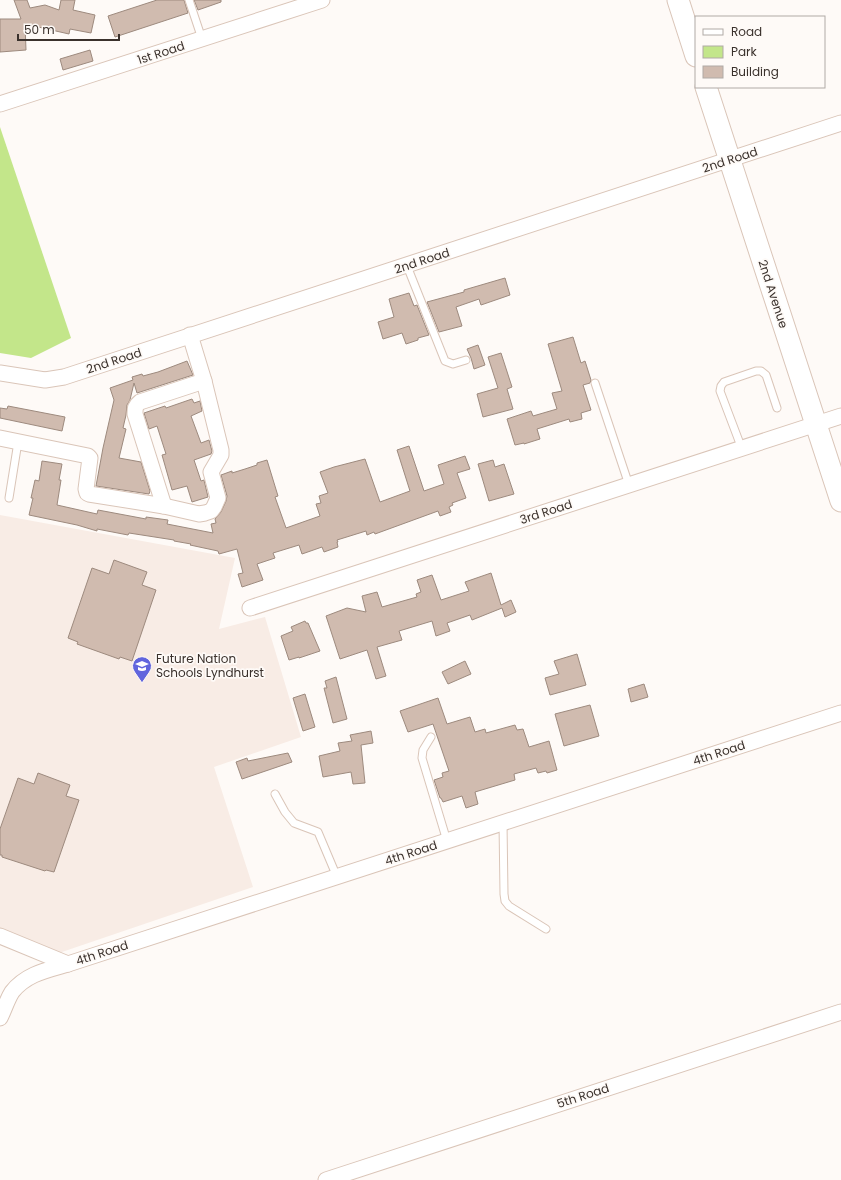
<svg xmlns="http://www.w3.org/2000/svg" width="841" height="1180" font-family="Poppins,sans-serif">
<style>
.built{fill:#f8ece5}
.green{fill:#c3e68a}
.building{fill:#d0bbaf;stroke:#9d8a7e}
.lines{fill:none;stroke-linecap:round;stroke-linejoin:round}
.lane-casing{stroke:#dac5b8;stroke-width:9}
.street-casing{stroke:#dac5b8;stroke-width:17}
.secondary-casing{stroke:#dac5b8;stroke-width:23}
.lane{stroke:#fff;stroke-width:7}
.street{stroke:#fff;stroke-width:15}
.secondary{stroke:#fff;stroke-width:21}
.labels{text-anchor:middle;stroke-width:3.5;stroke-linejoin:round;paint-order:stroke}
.street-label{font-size:12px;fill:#3a312c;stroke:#fefaf7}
.poi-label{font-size:12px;fill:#3a312c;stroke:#fefaf7;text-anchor:start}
</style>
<rect width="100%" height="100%" fill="#fefaf7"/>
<polygon class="built" points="0,515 235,558 219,629 265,617 301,737 214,767 253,887 59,953 0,928"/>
<polygon class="green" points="0,127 71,338 31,358 0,353"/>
<g class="building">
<polygon points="14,0 27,0 30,8 45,5 59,10 61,0 75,0 73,10 95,15 91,33 70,29 69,34 25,24 26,50 0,52 0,19 21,19"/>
<polygon points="157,0 184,0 188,13 115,37 108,16"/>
<polygon points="194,0 221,0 221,2 198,10"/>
<polygon points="90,50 93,61 63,70 60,59"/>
<polygon points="505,278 510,295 481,305 479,299 456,307 462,326 439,332 427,302 464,292 464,290"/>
<polygon points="409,293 414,306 417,305 429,335 418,338 418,340 406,344 402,333 383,339 378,322 394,317 389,299"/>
<polygon points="573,337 581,363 585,361 591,380 590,383 583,385 591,410 581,413 582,419 570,422 569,419 537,429 540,439 524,444 524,443 515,445 507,419 531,411 533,416 557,409 552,393 562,391 548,344"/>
<polygon points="478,345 485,365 474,369 471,358 467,349"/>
<polygon points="501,353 512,387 507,389 513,409 483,417 477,394 498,388 488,357"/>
<polygon points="187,361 193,375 137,393 134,383 130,400 127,405 126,415 123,428 126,429 119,458 141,462 150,491 149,494 96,486 103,448 114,400 110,388 133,380 132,377 142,374 143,376 158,372"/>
<polygon points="192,399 194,403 200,401 202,411 191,416 201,443 209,440 212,451 211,454 194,460 201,481 204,480 208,497 192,502 187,486 172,490 162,455 166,454 157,426 149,429 144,413 165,406 166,408"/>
<polygon points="8,406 65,417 62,431 0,418 0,408 7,409"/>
<polygon points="409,446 424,491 444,484 438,465 465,456 470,469 457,473 466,498 452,503 453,505 449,507 451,512 440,516 438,511 375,534 374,532 367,535 366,531 337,540 338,542 337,542 338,547 324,552 322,547 302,554 299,545 273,553 275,558 257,564 263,580 242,587 238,574 243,573 237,549 219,554 218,551 190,545 191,544 174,541 174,540 129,533 128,535 97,529 97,531 77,525 29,515 33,498 31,498 35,480 39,481 42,461 62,464 59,480 61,480 57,505 97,514 98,510 146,519 146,517 168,520 167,524 213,533 211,524 216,523 215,519 221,512 226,501 227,496 221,475 232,471 232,473 245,469 257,465 257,463 267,460 278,496 275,497 286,528 320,516 316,504 321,503 319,496 328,493 320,472 334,467 365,459 380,502 410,491 397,450"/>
<polygon points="493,460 495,467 504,464 514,494 489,501 478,464"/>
<polygon points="114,560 147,572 142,585 156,590 132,661 120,657 119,659 77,644 78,642 68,638 92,568 109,574"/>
<polygon points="491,573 501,605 511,600 516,612 505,617 502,608 472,620 470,615 447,623 450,631 436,636 432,621 399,631 402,640 377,647 386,676 376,679 367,650 340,659 326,616 347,608 366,612 362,596 377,592 382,607 417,597 416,594 421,592 417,580 432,575 441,600 469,591 465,582"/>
<polygon points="305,621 306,623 308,623 320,651 299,658 299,657 289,660 281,636 293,631 291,627"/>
<polygon points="577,654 586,685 550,695 545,678 559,674 554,661"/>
<polygon points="465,661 471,674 448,684 442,672"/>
<polygon points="336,677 347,719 333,723 324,688 327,688 325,681"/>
<polygon points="644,684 648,697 631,702 628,689"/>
<polygon points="305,694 315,727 303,731 293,698"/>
<polygon points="438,698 447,724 470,717 475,732 485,729 486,733 515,725 517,730 523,729 529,747 549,741 557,770 547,773 546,771 538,773 536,768 514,774 515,780 475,792 478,804 466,808 462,796 443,802 441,798 440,798 434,780 443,777 442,773 449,771 433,724 408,732 400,711"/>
<polygon points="590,705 599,736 564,746 555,714"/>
<polygon points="371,731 373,743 361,745 365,783 353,784 351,772 323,777 319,756 340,751 338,743 352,741 350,735"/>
<polygon points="288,753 292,762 242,779 236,762 247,758 248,761"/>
<polygon points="38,773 70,785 66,796 79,800 54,872 46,870 45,871 2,857 2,855 0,855 0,829 18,778 34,784"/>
</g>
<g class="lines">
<defs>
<g id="lane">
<polyline points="189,0 202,39"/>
<polyline points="407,266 445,361 453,364 466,360"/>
<polyline points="595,383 629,485"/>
<polyline points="742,449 720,391 721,386 724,382 756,371 761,371 766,375 777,408"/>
<polyline points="9,498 18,442"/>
<polyline points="431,737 423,750 422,758 447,841"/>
<polyline points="275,794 285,812 294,823 318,832 337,877"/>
<polyline points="503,823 504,894 505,901 509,906 546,929"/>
</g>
<g id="street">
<polyline points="0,104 322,0"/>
<polyline points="0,373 45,380 64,377 841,123"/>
<polyline points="0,438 88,456 90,458 86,489 87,493 89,494 164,506 199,514 205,513 211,511 214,507 218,498 211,472 221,455 221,450 204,381 190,335"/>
<path d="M164,506L135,414C135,408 135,406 140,402L204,381"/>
<polyline points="250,608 841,416"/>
<polyline points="0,936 68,964"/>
<path d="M0,1018C4,1010 7,1000 12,992C26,974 47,970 68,964L841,713"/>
<polyline points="326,1180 841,1012"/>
</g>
<g id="secondary">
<polyline points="678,0 696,56"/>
<polyline points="706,87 841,501"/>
</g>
</defs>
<use href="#lane" class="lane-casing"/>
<use href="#street" class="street-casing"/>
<use href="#secondary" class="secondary-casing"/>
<use href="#lane" class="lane"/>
<use href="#street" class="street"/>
<use href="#secondary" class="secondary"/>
</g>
<defs>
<symbol id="school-pin" viewBox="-11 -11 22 30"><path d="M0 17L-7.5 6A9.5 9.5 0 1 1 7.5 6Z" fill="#6165dd" stroke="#fefaf7"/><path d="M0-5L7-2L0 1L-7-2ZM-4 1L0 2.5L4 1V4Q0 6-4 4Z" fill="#fff"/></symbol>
</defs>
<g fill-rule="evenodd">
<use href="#school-pin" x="131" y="655" width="22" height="30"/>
</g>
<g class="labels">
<g class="street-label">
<text transform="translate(161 53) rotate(-18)" y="4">1st Road</text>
<text transform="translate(730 160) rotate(-18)" y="4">2nd Road</text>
<text transform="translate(422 261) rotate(-18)" y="4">2nd Road</text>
<text transform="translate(773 294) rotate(72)" y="4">2nd Avenue</text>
<text transform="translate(114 361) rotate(-18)" y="4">2nd Road</text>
<text transform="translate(546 512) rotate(-18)" y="4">3rd Road</text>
<text transform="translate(719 753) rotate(-18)" y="4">4th Road</text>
<text transform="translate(411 853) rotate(-18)" y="4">4th Road</text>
<text transform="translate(102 953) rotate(-18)" y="4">4th Road</text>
<text transform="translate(583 1096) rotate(-18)" y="4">5th Road</text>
</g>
<g class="poi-label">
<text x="156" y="663">Future Nation<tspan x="156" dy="14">Schools Lyndhurst</tspan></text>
</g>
</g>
<rect x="695" y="16" width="130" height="72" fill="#fefaf7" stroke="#b0aaa6"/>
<rect x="703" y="29" width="20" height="6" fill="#ffffff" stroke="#b0aaa6"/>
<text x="731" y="36" font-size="12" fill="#3a312c">Road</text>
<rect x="703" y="46" width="20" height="12" fill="#c3e68a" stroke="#b0aaa6"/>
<text x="731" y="56" font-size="12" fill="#3a312c">Park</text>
<rect x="703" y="66" width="20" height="12" fill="#d0bbaf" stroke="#b0aaa6"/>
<text x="731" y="76" font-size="12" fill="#3a312c">Building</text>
<path d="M18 34v6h101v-6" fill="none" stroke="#3a312c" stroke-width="2"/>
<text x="24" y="34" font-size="12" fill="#3a312c" stroke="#fefaf7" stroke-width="3" paint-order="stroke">50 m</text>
</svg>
